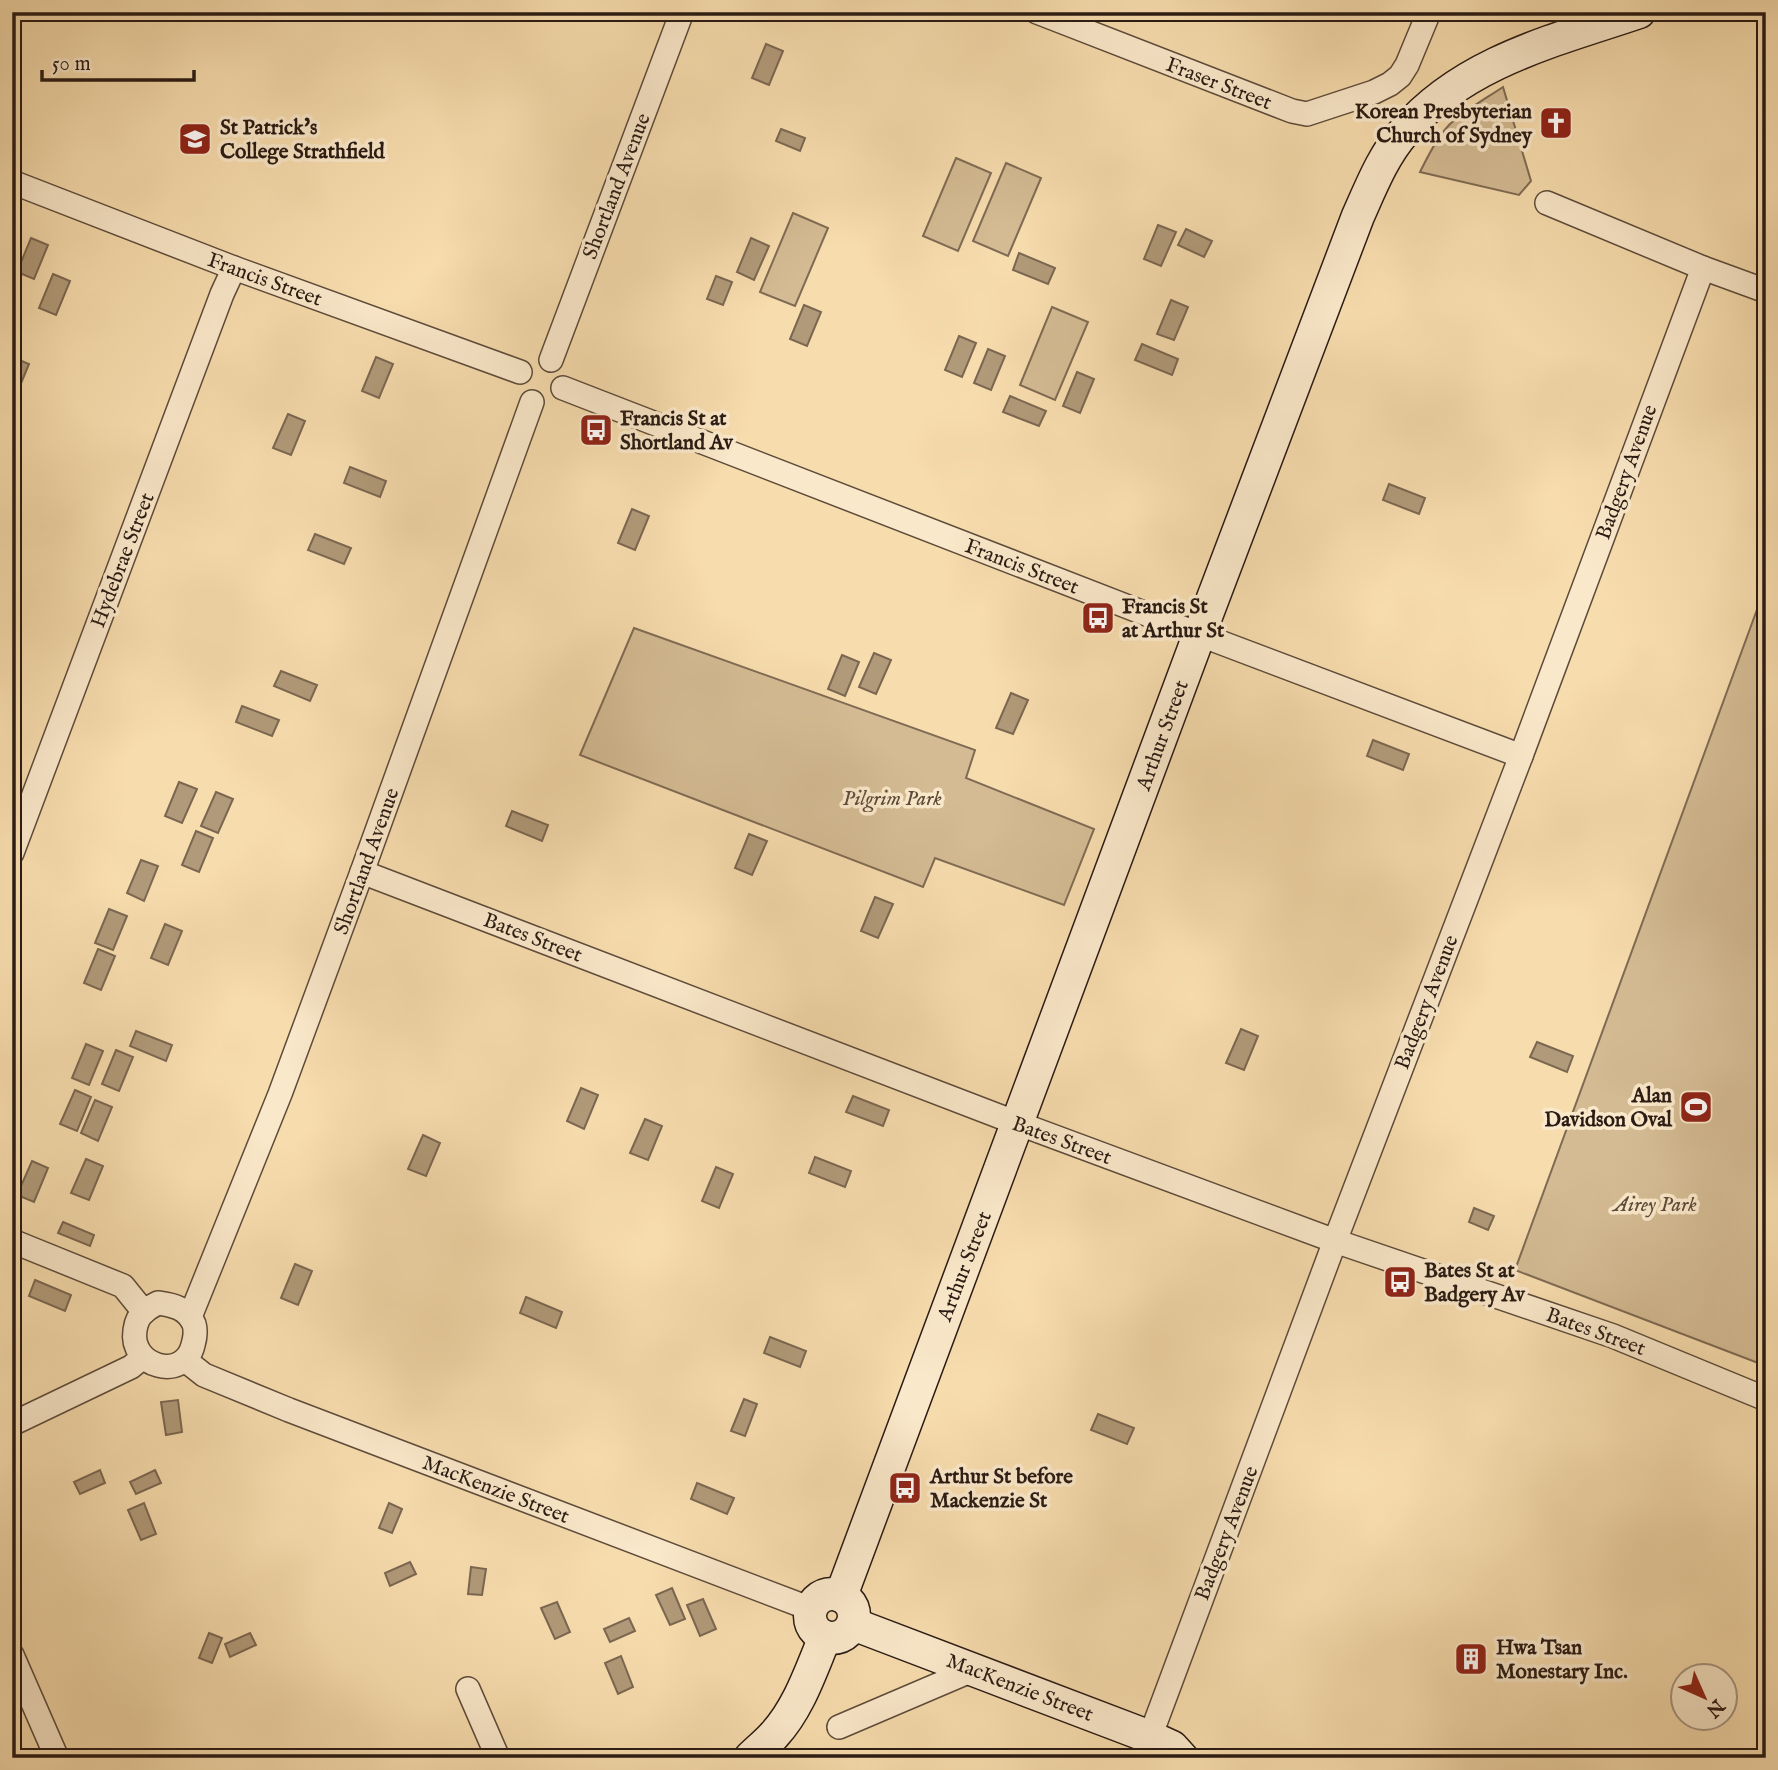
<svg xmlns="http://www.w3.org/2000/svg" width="1778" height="1770" font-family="'IM FELL English',serif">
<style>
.green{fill:#d4bb93;stroke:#7f6b54;stroke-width:2}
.water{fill:#b19a79;stroke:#7b6751;stroke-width:2}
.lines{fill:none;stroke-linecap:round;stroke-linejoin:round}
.street-casing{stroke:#5d4b3a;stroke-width:26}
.secondary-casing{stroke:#2a1b14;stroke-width:35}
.street{stroke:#fae8ca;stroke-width:23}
.secondary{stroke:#fae8ca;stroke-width:32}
.labels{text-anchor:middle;stroke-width:7;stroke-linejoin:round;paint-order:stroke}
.street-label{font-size:21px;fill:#2a1b14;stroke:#fae8ca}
.poi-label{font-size:21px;font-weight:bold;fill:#2a1b14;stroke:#fae8ca;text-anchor:start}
.park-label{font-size:21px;font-style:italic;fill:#5d4b3a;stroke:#fae8ca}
</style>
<rect width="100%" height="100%" fill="#f7dcad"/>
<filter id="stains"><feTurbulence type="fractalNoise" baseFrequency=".00286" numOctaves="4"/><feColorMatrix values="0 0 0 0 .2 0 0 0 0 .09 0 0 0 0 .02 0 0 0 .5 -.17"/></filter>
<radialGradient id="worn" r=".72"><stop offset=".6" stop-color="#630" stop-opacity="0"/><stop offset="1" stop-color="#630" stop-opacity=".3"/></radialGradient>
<g class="green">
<path d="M1503,87L1531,181L1519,195L1420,172C1428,156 1437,138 1449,125C1465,110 1485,99 1503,87Z"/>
<polygon points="956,158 991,173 958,251 923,236"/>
<polygon points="1006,163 1041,178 1008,256 973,241"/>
<polygon points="793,213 828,228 795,306 760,292"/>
<polygon points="1052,307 1088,322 1055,400 1020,385"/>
<polygon points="1766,585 1766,1366 1515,1270"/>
<polygon points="634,628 975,750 966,778 1094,829 1064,905 935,858 923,887 580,755"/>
</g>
<g class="water">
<polygon points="766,44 783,51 769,85 752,78"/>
<polygon points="781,129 805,138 800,151 776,141"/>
<polygon points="1158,225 1176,232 1161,266 1144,259"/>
<polygon points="1186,229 1212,241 1204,257 1178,245"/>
<polygon points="31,238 48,245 34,279 17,272"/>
<polygon points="751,238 769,246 754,280 737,272"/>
<polygon points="1019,253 1055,268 1048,284 1013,270"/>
<polygon points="53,274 70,281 56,315 39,308"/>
<polygon points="716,276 732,282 723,305 707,299"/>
<polygon points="1171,300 1188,307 1174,340 1157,334"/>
<polygon points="804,305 821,312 807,346 790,339"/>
<polygon points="959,336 976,343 962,377 945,370"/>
<polygon points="1142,344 1178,359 1172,375 1135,360"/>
<polygon points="988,349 1005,356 991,390 974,383"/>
<polygon points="12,357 29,364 15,398 12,397"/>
<polygon points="376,357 393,364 379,398 362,391"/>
<polygon points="1077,372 1094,379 1080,413 1063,406"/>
<polygon points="1010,396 1046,411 1039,426 1003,412"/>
<polygon points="288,414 305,421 291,455 273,448"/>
<polygon points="350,467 386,481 380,497 344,483"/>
<polygon points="1389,484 1425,498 1419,514 1383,500"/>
<polygon points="632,509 649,516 635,550 618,543"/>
<polygon points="315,534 351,548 344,564 308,550"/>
<polygon points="874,653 891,660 876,694 859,687"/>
<polygon points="842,655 859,662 845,696 828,689"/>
<polygon points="281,671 317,685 310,701 274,686"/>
<polygon points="1011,693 1028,700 1013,734 996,728"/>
<polygon points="242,706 279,720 272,736 236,722"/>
<polygon points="1373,740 1409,754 1403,770 1367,756"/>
<polygon points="179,782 197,789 182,823 165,816"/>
<polygon points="216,792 233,799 218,833 201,826"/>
<polygon points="512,811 548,825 542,841 506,826"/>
<polygon points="196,831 213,838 199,872 182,865"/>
<polygon points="749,834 767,841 752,875 735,868"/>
<polygon points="141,860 158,866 144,901 127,893"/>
<polygon points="875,897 893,904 878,938 861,931"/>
<polygon points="109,909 127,916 113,950 95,943"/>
<polygon points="165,924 182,931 168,965 151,958"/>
<polygon points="98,949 115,956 101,990 84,983"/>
<polygon points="1241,1029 1258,1036 1244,1070 1226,1063"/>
<polygon points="136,1031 172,1045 166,1061 130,1046"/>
<polygon points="1537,1042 1573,1056 1567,1072 1530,1057"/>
<polygon points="86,1044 103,1051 89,1085 72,1078"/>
<polygon points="116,1050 133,1057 119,1091 102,1084"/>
<polygon points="581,1088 598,1095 584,1129 567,1121"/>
<polygon points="75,1090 91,1097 77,1131 60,1124"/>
<polygon points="853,1096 889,1110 883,1126 846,1112"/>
<polygon points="95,1100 112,1107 98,1141 81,1133"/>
<polygon points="645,1119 662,1126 648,1160 630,1153"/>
<polygon points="423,1135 440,1143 426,1176 408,1169"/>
<polygon points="815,1157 851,1171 845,1187 809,1173"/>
<polygon points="86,1159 103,1166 89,1200 71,1193"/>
<polygon points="32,1161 48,1168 34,1202 17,1195"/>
<polygon points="716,1167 733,1174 719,1208 702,1201"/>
<polygon points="1474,1208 1494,1216 1488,1230 1469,1222"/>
<polygon points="63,1222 94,1235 90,1246 58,1233"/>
<polygon points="295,1264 312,1271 298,1305 281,1298"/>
<polygon points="35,1280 71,1295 65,1311 29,1296"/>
<polygon points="526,1297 562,1312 556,1328 520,1313"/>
<polygon points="770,1337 806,1351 800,1367 764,1353"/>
<polygon points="744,1399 757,1404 745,1436 731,1431"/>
<polygon points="178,1400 182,1432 166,1435 161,1402"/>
<polygon points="1098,1414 1134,1428 1127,1444 1091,1430"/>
<polygon points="100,1470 105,1483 80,1494 74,1482"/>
<polygon points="155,1470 161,1483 136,1494 130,1482"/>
<polygon points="697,1483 734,1498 727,1514 691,1499"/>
<polygon points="144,1503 156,1534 141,1540 128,1510"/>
<polygon points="389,1503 402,1509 392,1533 379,1528"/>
<polygon points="410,1562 416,1574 390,1586 385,1573"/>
<polygon points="471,1567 486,1569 482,1595 468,1594"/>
<polygon points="672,1588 685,1619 670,1625 656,1595"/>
<polygon points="703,1599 716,1629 700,1636 687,1605"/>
<polygon points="557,1602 570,1632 555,1639 541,1608"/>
<polygon points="629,1618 635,1631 610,1642 604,1629"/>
<polygon points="209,1633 222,1638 212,1663 199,1658"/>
<polygon points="250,1633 256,1645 230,1657 225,1644"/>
<polygon points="621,1656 633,1687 618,1694 605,1663"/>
</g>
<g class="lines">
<defs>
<g id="street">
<polyline points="1037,12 1292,111 1307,114 1374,92 1390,84 1400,76 1407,65 1429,12"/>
<polyline points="12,182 234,268 520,372"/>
<polyline points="1547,203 1703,268 1766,291"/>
<polyline points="551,360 682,12"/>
<polyline points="563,388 1185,629 1521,756"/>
<polyline points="12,853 222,294 234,268"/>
<polyline points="362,872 1001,1117 1335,1241 1613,1336 1766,1399"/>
<polyline points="12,1241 123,1286 144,1312"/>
<path d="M158,1303C173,1305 187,1308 194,1324C196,1330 195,1338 193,1345C184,1382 129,1367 135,1330C136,1323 139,1316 144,1312C148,1308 154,1305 158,1303Z"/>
<polyline points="190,1317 280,1094 362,872 532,402"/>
<polyline points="185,1360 204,1375 289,1410 811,1609"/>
<polyline points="12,1424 131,1367 143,1357"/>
<polyline points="12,1655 57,1758"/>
<polyline points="468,1689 498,1758"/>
<polyline points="839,1727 975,1669"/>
<polyline points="1150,1737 1335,1241 1521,756 1703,268"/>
</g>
<g id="secondary">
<circle cx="832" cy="1616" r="22"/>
<path d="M841,1596L1199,635L1358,216C1371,187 1383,156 1404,132C1463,62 1556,40 1639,12"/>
<polyline points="853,1624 1150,1737 1172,1747 1182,1758"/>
<path d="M750,1758C758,1750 767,1743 774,1735C799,1708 811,1670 825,1637"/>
</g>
</defs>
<use href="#street" class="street-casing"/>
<use href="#secondary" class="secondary-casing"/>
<use href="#street" class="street"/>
<use href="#secondary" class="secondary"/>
</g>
<defs>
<symbol id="church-square" viewBox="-11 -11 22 22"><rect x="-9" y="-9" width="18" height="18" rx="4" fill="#8f2418" stroke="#fae8ca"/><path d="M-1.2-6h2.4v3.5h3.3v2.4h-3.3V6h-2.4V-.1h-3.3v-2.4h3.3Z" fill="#fff"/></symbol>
<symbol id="school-square" viewBox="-11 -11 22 22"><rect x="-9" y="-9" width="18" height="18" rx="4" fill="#8f2418" stroke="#fae8ca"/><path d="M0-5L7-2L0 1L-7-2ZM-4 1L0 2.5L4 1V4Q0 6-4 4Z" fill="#fff"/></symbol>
<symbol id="bus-square" viewBox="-11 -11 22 22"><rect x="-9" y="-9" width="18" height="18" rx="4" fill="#8f2418" stroke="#fae8ca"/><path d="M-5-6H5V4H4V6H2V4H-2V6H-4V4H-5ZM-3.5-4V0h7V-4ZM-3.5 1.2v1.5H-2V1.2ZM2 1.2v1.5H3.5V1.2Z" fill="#fff"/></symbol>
<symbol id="stadium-square" viewBox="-11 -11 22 22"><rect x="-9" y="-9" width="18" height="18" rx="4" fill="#8f2418" stroke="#fae8ca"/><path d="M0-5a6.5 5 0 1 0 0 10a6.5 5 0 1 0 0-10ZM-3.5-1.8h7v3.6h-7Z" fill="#fff"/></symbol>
<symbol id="building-square" viewBox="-11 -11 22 22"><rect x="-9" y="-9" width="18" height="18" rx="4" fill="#8f2418" stroke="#fae8ca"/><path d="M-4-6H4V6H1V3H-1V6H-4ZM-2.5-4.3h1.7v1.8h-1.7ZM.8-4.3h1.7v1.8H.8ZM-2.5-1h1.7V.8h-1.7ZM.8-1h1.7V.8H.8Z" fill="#fff"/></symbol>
</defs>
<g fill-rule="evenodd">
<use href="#church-square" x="1537" y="104" width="38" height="38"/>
<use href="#school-square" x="176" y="120" width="38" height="38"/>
<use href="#bus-square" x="577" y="411" width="38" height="38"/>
<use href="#bus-square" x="1079" y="599" width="38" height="38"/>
<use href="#stadium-square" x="1677" y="1088" width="38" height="38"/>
<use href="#bus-square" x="1381" y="1263" width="38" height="38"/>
<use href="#bus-square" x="886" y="1469" width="38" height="38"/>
<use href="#building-square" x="1452" y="1640" width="38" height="38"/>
</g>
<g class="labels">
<g class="street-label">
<text transform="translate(1219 83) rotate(21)" y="7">Fraser Street</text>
<text transform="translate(616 186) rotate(-69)" y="7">Shortland Avenue</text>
<text transform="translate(265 279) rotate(20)" y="7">Francis Street</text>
<text transform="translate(1626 472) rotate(-70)" y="7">Badgery Avenue</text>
<text transform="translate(122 560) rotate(-69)" y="7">Hydebrae Street</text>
<text transform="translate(1022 566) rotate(21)" y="7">Francis Street</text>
<text transform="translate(1162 735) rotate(-70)" y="7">Arthur Street</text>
<text transform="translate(366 861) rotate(-70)" y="7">Shortland Avenue</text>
<text transform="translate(533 937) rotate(21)" y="7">Bates Street</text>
<text transform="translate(1426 1002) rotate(-69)" y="7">Badgery Avenue</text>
<text transform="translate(1062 1140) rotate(20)" y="7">Bates Street</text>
<text transform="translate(964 1266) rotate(-69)" y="7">Arthur Street</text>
<text transform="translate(1596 1331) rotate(20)" y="7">Bates Street</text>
<text transform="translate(496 1489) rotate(21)" y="7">MacKenzie Street</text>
<text transform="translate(1226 1533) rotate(-69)" y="7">Badgery Avenue</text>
<text transform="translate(1020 1687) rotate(21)" y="7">MacKenzie Street</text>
</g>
<g class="poi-label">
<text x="1532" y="118" text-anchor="end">Korean Presbyterian<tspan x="1532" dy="24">Church of Sydney</tspan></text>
<text x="220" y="134">St Patrick's<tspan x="220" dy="24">College Strathfield</tspan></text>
<text x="620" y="425">Francis St at<tspan x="620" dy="24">Shortland Av</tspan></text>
<text x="1122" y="613">Francis St<tspan x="1122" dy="24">at Arthur St</tspan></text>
<text x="1672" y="1102" text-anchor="end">Alan<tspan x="1672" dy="24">Davidson Oval</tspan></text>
<text x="1424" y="1277">Bates St at<tspan x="1424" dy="24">Badgery Av</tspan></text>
<text x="930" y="1483">Arthur St before<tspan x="930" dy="24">Mackenzie St</tspan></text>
<text x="1496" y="1654">Hwa Tsan<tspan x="1496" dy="24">Monestary Inc.</tspan></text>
</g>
<g class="park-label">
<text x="892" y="805">Pilgrim Park</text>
<text x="1655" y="1211">Airey Park</text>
</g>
</g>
<rect width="1778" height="1770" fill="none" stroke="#f7dcad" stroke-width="42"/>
<rect x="14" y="14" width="1750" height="1742" fill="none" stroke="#2a1b14" stroke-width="3.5"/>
<rect x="21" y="21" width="1736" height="1728" fill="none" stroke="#2a1b14" stroke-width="2"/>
<g transform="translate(1704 1697) rotate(135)"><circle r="33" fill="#fae8ca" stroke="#a79681" stroke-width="2"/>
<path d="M0-5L12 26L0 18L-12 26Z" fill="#8f2418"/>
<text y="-10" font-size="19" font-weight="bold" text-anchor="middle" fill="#2a1b14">N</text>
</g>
<path d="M42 70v10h152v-10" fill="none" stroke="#2a1b14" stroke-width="3.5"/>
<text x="52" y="70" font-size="21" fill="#2a1b14" stroke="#fae8ca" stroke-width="5" paint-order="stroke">50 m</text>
<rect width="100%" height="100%" filter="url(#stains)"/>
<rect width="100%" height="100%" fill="url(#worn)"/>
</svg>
